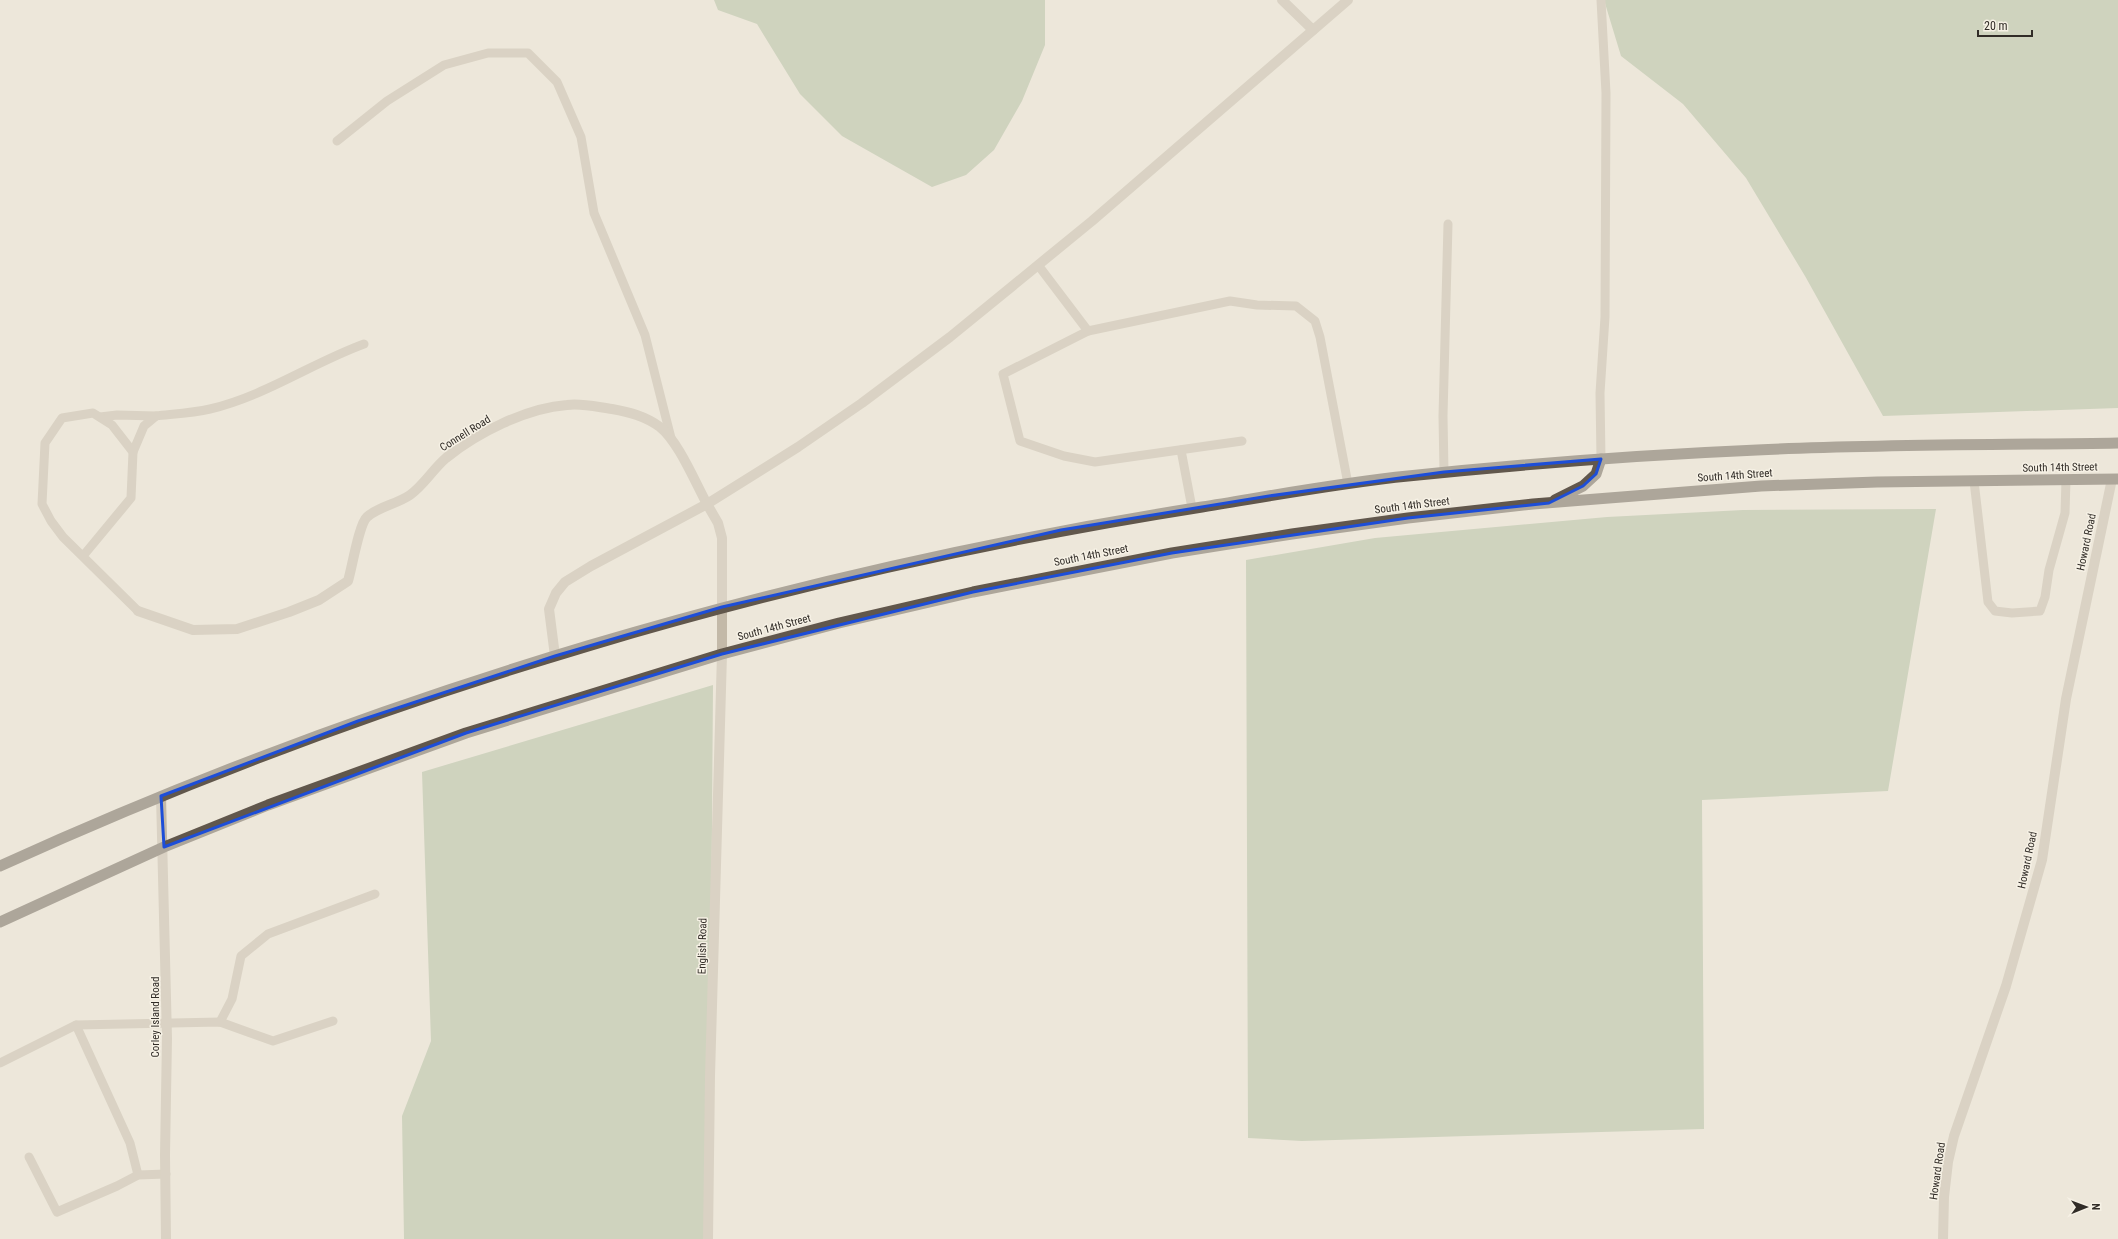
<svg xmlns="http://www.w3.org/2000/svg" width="2118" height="1239" font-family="'Roboto Condensed',sans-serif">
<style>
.green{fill:#abba9c}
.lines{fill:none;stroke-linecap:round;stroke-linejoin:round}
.service{stroke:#c3b9a8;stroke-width:9}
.minor{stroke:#c3b9a8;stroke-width:10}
.tertiary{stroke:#c3b9a8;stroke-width:10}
.trunk{stroke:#61574c;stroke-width:11}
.marked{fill:none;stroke:#1d4ed8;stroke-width:3;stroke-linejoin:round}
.labels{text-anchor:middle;stroke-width:3;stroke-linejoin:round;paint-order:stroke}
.street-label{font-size:11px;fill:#312c27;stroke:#f6f1e5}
</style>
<rect width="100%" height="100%" fill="#ede7da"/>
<g class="green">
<polygon points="714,0 1045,0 1045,45 1022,101 994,150 966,175 932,187 842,136 800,94 757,24 718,10"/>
<polygon points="1604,0 2118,0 2118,408 1883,416 1805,276 1746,178 1683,104 1621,56"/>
<polygon points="1936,509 1888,791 1702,800 1704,1129 1302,1141 1248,1138 1246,560 1375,538 1607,517 1743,510"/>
<polygon points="713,685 709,1239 404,1239 402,1116 431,1041 422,772"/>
</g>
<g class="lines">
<g class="service">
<polyline points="337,141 387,101 444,65 488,53 528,53 557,82 581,137 594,213 645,335 671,438"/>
<polyline points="1038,265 1088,331 1230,301 1257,305 1296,306 1315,321 1320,337 1348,484"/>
<polyline points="1088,331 1003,374 1020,441 1064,456 1095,462 1242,441"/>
<path d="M156,416C174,414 193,413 210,409C265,396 312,363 364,344"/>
<polyline points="100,417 117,415 156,416 144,426 133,452"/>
<polyline points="1181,450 1192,508"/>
<polyline points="1601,459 1600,393 1605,317 1606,93 1601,0"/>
<polyline points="1444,472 1443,416 1448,224"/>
<polyline points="1974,481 1988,602 1995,611 2012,613 2040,611 2045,597 2049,570 2065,513 2066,480"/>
<polyline points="83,556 131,498 133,452 112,425 93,413 62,418 45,443 42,504 51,521 63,537 138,611"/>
<polyline points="220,1022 232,999 241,956 268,934 375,894"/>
<polyline points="76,1025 130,1143 138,1175"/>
<polyline points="0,1063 76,1025 220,1022 273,1041 333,1021"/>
<polyline points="29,1157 57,1212 117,1186 138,1175 166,1174"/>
</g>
<g class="minor">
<polyline points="1282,0 1313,30"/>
<path d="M138,611L193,630L237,629L289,612L319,600L348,581C352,568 359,524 367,517C378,507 397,504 410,495C424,485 433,469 446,458C477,433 526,408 567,405C582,403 597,407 612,409C629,412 645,416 660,427C678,441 695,482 707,504"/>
<polyline points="161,796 167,1038 165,1155 166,1239"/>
<polyline points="708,1239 710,1076 722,654"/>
<polyline points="1943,1239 1944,1197 1948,1162 1954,1136 2006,986 2042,860 2066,699 2112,479"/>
</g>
<g class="tertiary">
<polyline points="707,504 718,523 722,538 722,654"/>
<polyline points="555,656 549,609 556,593 565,582 591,566 707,504 798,447 862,403 950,337 1092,221 1348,0"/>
</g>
<g class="trunk">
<polyline points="1555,500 1583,486 1596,474 1601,459"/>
<path d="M0,866C382,692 788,572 1202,507C1270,496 1339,483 1408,476C1524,464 1640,455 1757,450C1877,444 1998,445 2118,443"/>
<polyline points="0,922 164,847 268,805 466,733 722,654 839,623 973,592 1172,553 1292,534 1408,518 1533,504 1761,486 1877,482 2118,479"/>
</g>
</g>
<path d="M0 0H2118V1239H0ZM1601,459L1596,474L1583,486L1549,503L1408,518L1172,553L973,592L722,654L466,733L164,847L161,796L358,721L555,656L722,607L1061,530L1269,496L1444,472Z" fill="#ede7da" fill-opacity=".55" fill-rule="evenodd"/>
<path class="marked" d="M1601,459L1596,474L1583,486L1549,503L1408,518L1172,553L973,592L722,654L466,733L164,847L161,796L358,721L555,656L722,607L1061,530L1269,496L1444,472Z"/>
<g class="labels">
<g class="street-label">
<text transform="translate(465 433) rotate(-32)" y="4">Connell Road</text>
<text transform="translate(2060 467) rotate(-1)" y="4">South 14th Street</text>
<text transform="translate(1735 475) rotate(-4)" y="4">South 14th Street</text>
<text transform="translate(1412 505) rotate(-7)" y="4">South 14th Street</text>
<text transform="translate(2086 542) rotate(-78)" y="4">Howard Road</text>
<text transform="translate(1091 555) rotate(-11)" y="4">South 14th Street</text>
<text transform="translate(774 627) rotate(-15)" y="4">South 14th Street</text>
<text transform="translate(2027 860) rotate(-78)" y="4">Howard Road</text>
<text transform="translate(702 946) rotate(-89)" y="4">English Road</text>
<text transform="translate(155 1017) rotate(-90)" y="4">Corley Island Road</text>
<text transform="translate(1937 1171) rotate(-82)" y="4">Howard Road</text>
</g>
</g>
<g transform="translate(2086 1207) rotate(89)" stroke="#f6f1e5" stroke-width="3" paint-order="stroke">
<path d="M0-3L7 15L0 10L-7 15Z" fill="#312c27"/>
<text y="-6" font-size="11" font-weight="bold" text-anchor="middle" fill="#312c27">N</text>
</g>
<path d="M1978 30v6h54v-6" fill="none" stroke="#312c27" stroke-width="2"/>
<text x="1984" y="30" font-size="12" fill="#312c27" stroke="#f6f1e5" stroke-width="3" paint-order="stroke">20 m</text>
</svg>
